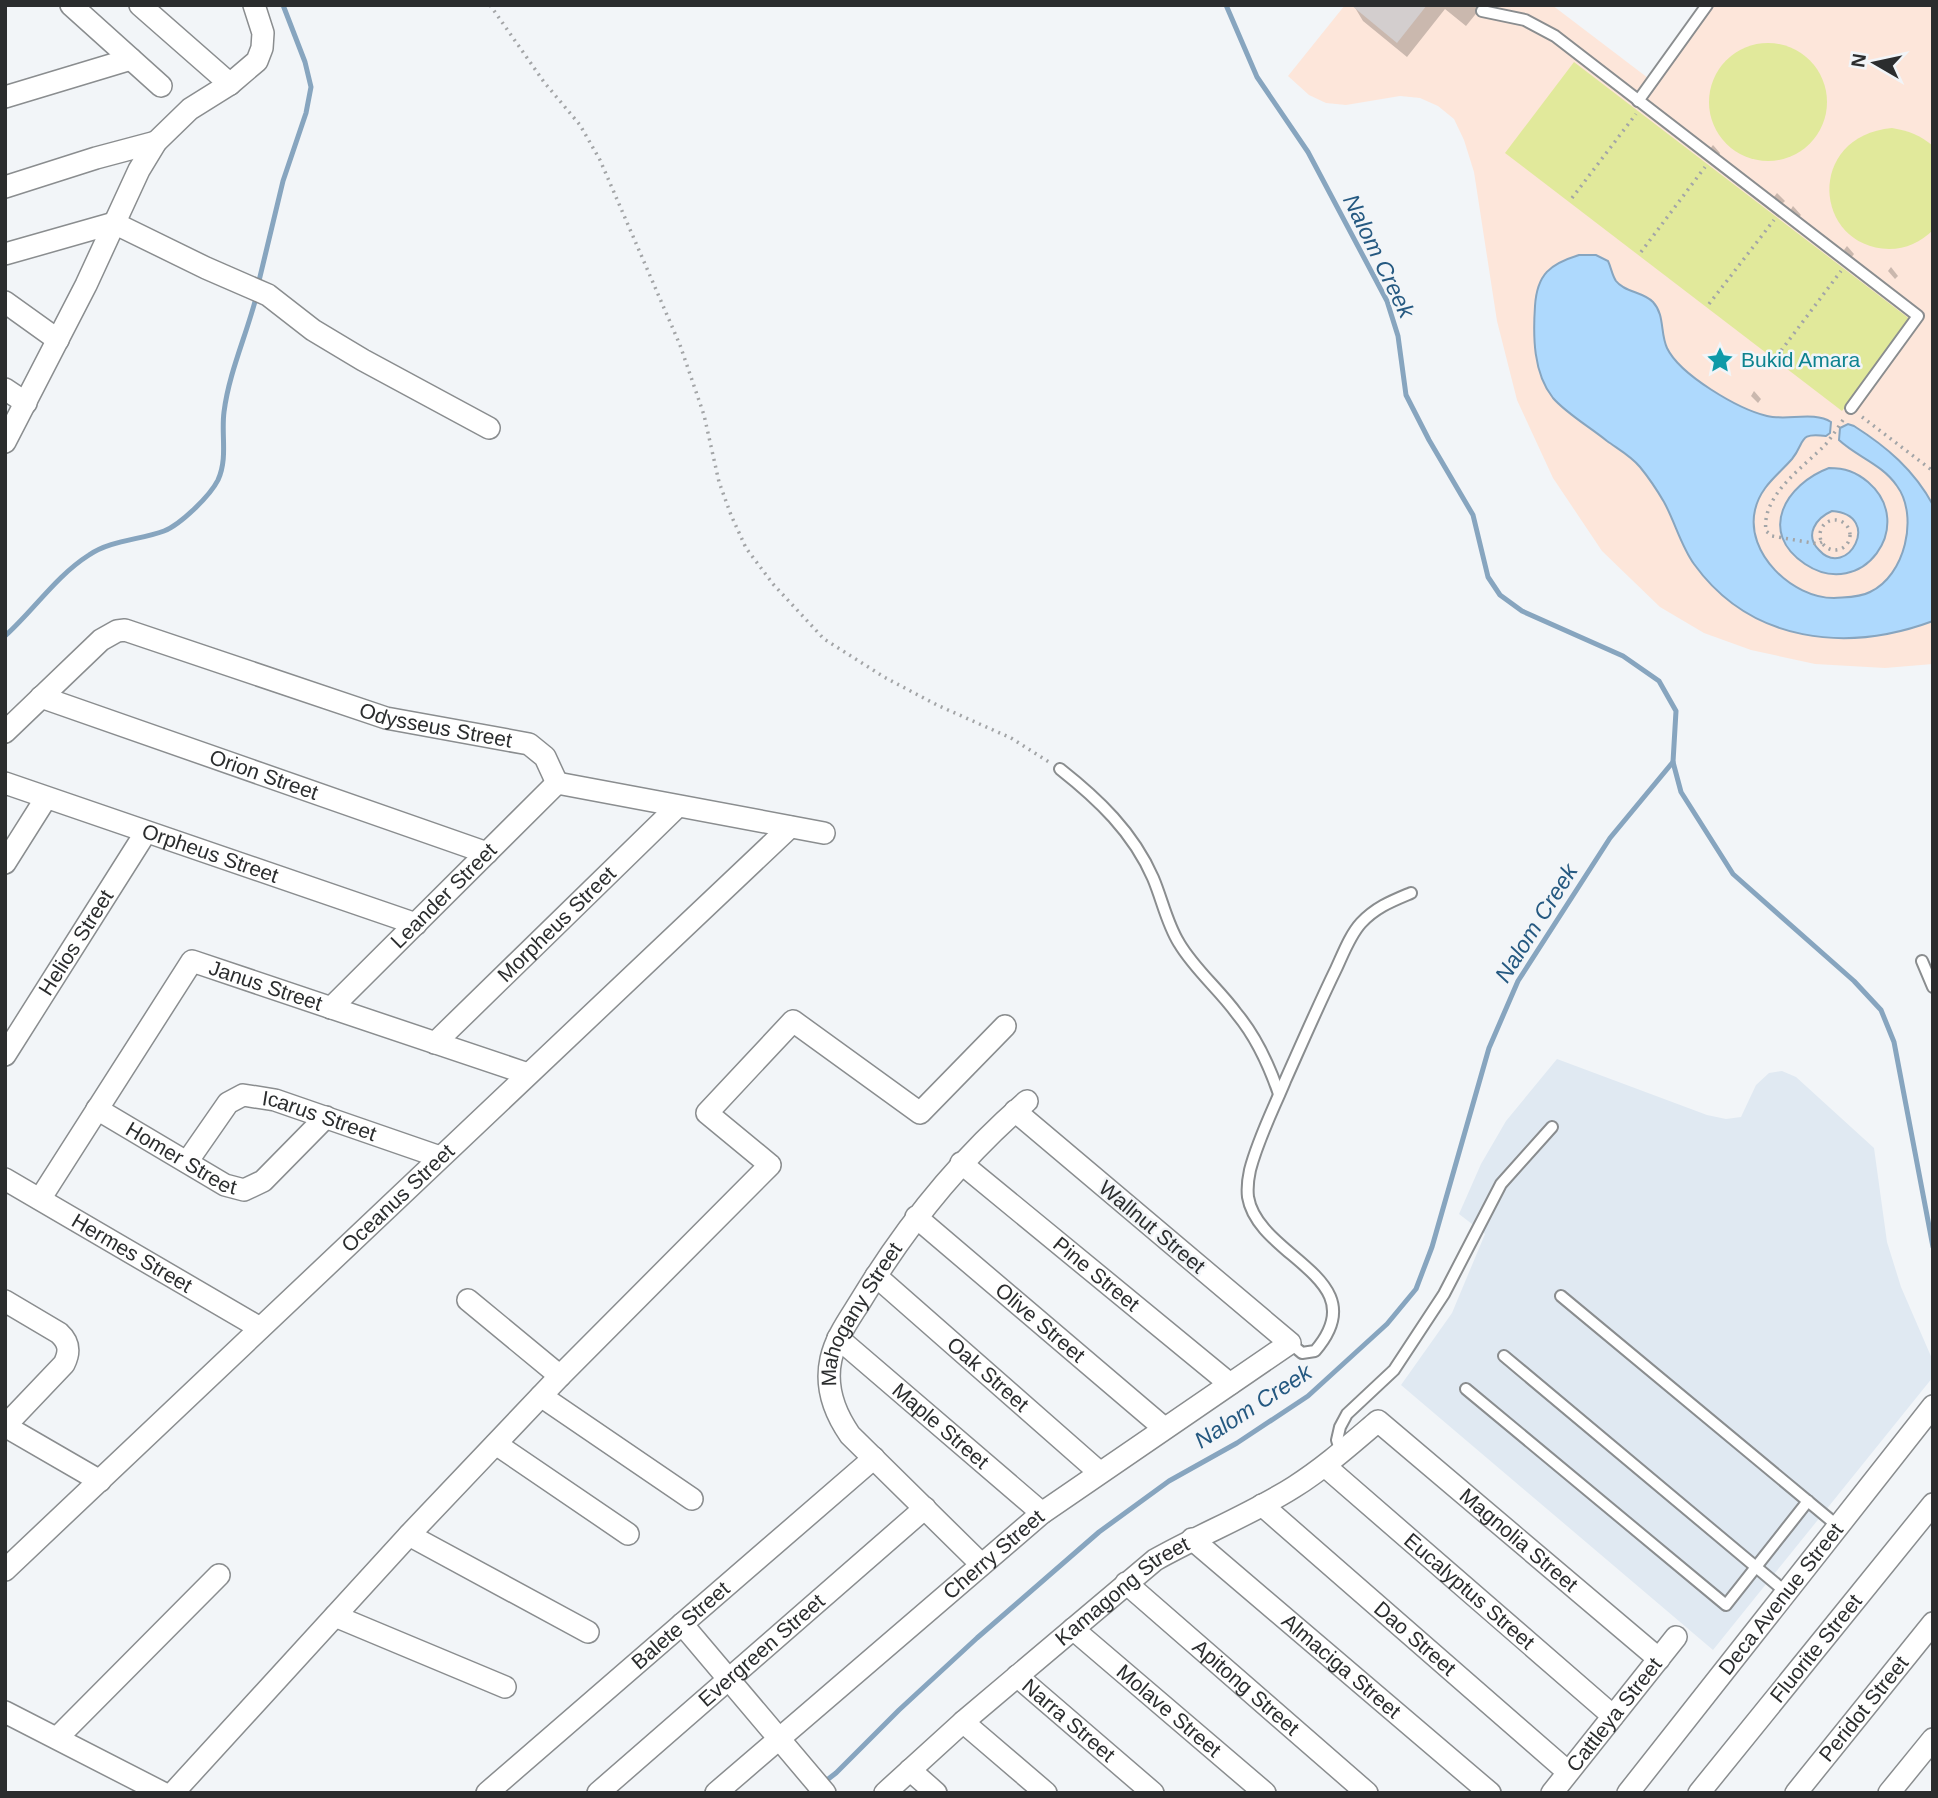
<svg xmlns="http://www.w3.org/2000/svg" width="1938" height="1798" font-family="Arial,sans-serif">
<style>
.commercial{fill:#fde6da}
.built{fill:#e0e9f2}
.green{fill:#e1e99b}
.water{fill:#aed9fd;stroke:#87a5bf;stroke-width:2;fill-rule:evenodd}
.shadow{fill:#0003}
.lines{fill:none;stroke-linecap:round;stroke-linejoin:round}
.stream{stroke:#87a5bf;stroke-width:5}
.building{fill:#d3cece}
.lane-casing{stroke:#8a8d8f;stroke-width:14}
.street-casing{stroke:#8a8d8f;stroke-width:24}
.path{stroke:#a3a5a7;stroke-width:3.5;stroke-dasharray:2 5;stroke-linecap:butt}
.lane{stroke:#fff;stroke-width:10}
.street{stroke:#fff;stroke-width:21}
.labels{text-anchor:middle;stroke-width:5;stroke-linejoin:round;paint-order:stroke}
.culture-label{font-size:21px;fill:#0d838f;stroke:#f2f5f8;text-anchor:start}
.street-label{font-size:21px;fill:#2b2d2e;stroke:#f2f5f8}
.water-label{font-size:23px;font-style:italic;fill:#255981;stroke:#f2f5f8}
</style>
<rect width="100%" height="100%" fill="#f2f5f8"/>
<polygon class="commercial" points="1345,5 1552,5 1648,78 1699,5 1933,5 1933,664 1885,668 1815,664 1751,650 1704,633 1660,607 1602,551 1553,478 1517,400 1497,321 1474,172 1464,140 1454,119 1438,106 1420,98 1400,96 1346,105 1326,103 1309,95 1288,76"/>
<polygon class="built" points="1557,1059 1707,1115 1726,1119 1741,1117 1756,1085 1769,1073 1782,1071 1796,1077 1874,1148 1887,1242 1901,1287 1933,1361 1933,1377 1713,1650 1401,1385 1452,1313 1485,1234 1459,1214 1481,1164 1506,1121"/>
<g class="green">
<circle cx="1768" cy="102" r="59"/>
<polygon points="1574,62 1911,320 1842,411 1505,153"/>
<path d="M1892,128C1909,131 1920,135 1933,146V230C1921,242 1906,249 1889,249C1813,247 1805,136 1892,128Z"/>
</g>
<g class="water">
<path d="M1579,255H1596L1608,261C1611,267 1612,275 1616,281C1624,292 1644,292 1653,302C1665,315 1660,333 1667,348C1680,375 1738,409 1767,416C1787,421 1814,411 1831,422L1830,433L1826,436C1797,432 1806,442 1792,459C1778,475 1760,487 1755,510C1745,553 1792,598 1834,598C1845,597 1859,598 1870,592C1905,576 1919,516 1897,486C1882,464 1857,457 1839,440L1840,428L1848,424L1854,426C1887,447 1914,470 1933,505V621C1847,653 1751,643 1694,564C1681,546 1675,522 1664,502C1657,490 1649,478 1640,467C1631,456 1618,449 1607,441C1590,427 1567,414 1553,398C1533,373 1533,336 1535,306C1537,274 1550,264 1579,255Z"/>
<path d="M1829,468C1845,468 1856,472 1868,482C1918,525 1862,602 1805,564C1757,532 1786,484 1829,468ZM1832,511C1884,515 1847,581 1819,550C1804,535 1816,518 1832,511Z"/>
</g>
<g class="shadow">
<polygon points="1477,5 1479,10 1466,26 1445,9 1407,57 1363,21 1354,6"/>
<polygon points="1713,145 1720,153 1718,157 1710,149"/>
<polygon points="1777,193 1785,201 1781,205 1774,197"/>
<polygon points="1793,206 1801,215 1797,219 1790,211"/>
<polygon points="1847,246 1854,254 1851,258 1844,250"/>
<polygon points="1891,267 1898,276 1895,279 1888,271"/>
<polygon points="1754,391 1761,399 1758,403 1751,396"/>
</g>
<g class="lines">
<g class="stream">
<polyline points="258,285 283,181 306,113 311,87 305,62 283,5"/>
<path d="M5,636C34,610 56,576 89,555C111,540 140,540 164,531C180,525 210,496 218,480C228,458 221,435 224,412C229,372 247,334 257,294"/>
<polyline points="1673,762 1681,792 1733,874 1854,981 1881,1010 1894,1042 1933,1247"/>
<polyline points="823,1783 836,1773 899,1710 977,1638 1099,1532 1169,1481 1237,1443 1308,1396 1387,1324 1416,1289 1432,1247 1489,1048 1518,981 1610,838 1673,762 1676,711 1659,681 1623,656 1522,611 1500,595 1488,577 1473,515 1429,440 1406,395 1398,336 1387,301 1308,152 1257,77 1226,5"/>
</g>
</g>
<polygon class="building" points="1351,5 1427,5 1397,43"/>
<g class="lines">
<defs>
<g id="lane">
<polyline points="1482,11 1525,20 1555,36 1918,316 1851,408"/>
<polyline points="1638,101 1707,5"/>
<path d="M1060,769C1098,799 1133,832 1153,878C1162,899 1167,924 1179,943C1195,970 1219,989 1237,1014C1257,1038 1269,1065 1279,1094"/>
<polyline points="1922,961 1933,987"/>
<polyline points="1561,1296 1839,1527"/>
<path d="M1290,1343L1302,1353L1315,1351C1378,1278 1258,1258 1248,1197C1247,1188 1248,1179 1250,1170C1258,1139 1273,1110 1285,1081C1302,1043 1318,1006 1336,969C1343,954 1350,935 1361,923C1376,907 1392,901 1411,893"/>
<polyline points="1504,1356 1787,1593"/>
<polyline points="1466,1389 1726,1605 1808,1501"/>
<polyline points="1341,1453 1337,1440 1340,1427 1347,1414 1394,1370 1444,1294 1501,1184 1552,1127"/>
</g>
<g id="street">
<polyline points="71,5 161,86"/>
<polyline points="140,5 230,84"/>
<polyline points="5,97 131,59"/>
<polyline points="5,187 96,158 156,142"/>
<polyline points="5,254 114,223 206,268 268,295 313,330 363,360 489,428"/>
<polyline points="5,302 58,340"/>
<polyline points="5,389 26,403"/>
<polyline points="5,442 86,285 139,170 156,142 190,109 230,84 257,61 262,48 263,33 254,5"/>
<path id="s1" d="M41,697L487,853"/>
<path id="s2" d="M5,732L101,640L117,631L125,630L386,718L529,744L545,757L557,783"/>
<path id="s3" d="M5,783L416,924"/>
<polyline points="557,783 824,833"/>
<polyline points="5,863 46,798"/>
<path id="s4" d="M331,1008L557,783"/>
<path id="s5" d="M435,1043L677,807"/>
<path id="s6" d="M5,1055L146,832"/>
<path id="s7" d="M97,1109L225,1185L244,1190L263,1181L326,1117"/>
<path id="s8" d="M187,1162L228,1103L243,1095L275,1100L440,1157"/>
<path id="s9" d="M961,1163L1230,1384"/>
<path id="s10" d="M5,1179L260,1328"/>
<path id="s11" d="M40,1199L192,961L528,1074"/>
<path id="s12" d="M916,1217L1164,1428"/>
<path id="s13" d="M876,1276L1099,1472"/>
<polyline points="468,1300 560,1376"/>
<path d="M5,1301L59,1333C70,1343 70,1352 64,1364L5,1426"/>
<path id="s14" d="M838,1338L1042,1513"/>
<polyline points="541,1396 692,1499"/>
<polyline points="5,1426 100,1481"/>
<polyline points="496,1444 628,1534"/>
<path id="s15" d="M1325,1466L1613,1716"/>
<path id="s16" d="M1262,1505L1568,1772"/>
<polyline points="409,1535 588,1632"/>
<path id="s17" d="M1192,1539L1490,1793"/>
<path id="s18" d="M981,1564L850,1435C834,1412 825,1386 831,1359C836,1336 851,1317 863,1297C908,1223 961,1158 1027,1101"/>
<path id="s19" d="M5,1570L790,827"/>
<path id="s20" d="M1126,1583L1367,1793"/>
<polyline points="335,1616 505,1687"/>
<polyline points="682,1624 825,1793"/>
<path id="s21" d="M1073,1629L1265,1793"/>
<path id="s22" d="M1017,1676L1153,1793"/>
<polyline points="5,1712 163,1793"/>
<polyline points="963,1722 1046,1793"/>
<polyline points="57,1738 219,1575"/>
<polyline points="910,1770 936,1793"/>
<polyline points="173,1793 409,1535 560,1376 770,1165 707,1113 793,1021 920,1113 1005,1026"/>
<path id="s23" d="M487,1793L874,1458"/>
<path id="s24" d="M598,1793L925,1508"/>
<path id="s25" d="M716,1793L1042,1513L1290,1343L1015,1111"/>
<path id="s26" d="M885,1793L963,1722L1155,1560C1201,1534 1250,1515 1294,1487C1324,1468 1351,1444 1378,1421L1659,1659"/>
<path id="s27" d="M1552,1793L1676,1637"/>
<path id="s28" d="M1628,1793L1933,1406"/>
<path id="s29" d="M1699,1793L1933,1504"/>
<path id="s30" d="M1796,1793L1933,1623"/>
<polyline points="1889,1793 1933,1739"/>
</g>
</defs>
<use href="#lane" class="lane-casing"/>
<use href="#street" class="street-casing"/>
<g class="path">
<polyline points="490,5 544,82 580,125 600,160 680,345 704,415 719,482 731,515 746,548 773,584 824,639 884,677 937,705 1011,738 1049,762"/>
<polyline points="1572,198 1636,114"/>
<polyline points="1641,252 1705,167"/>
<polyline points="1709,304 1774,220"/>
<polyline points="1777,356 1841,271"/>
<polyline points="1862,417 1933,471"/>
<circle cx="1835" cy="535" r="15"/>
<path d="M1822,542L1818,544L1772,536L1766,531C1761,495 1804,467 1826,444C1833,435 1839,426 1845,417"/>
</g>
<use href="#lane" class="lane"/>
<use href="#street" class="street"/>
</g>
<defs>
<symbol id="sight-bare" viewBox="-9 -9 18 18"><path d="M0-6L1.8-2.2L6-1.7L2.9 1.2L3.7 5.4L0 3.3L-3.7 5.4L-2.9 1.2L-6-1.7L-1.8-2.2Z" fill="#0f9aa8" stroke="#f2f5f8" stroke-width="2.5" paint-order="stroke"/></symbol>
</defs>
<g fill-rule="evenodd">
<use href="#sight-bare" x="1701" y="341" width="38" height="38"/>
</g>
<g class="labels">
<g class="culture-label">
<text x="1741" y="367">Bukid Amara</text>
</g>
<g class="street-label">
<text dy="7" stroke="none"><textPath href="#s2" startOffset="485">Odysseus Street</textPath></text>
<text dy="7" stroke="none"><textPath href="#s1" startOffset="236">Orion Street</textPath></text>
<text dy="7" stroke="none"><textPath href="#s3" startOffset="217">Orpheus Street</textPath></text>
<text dy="7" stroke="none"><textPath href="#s4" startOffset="159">Leander Street</textPath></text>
<text dy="7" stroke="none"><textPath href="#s5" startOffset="170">Morpheus Street</textPath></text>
<text dy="7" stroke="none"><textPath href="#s6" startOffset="133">Helios Street</textPath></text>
<text dy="7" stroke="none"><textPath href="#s11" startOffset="360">Janus Street</textPath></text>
<text dy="7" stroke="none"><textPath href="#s8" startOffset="168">Icarus Street</textPath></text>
<text dy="7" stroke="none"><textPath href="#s7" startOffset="98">Homer Street</textPath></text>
<text dy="7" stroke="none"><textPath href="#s19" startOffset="541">Oceanus Street</textPath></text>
<text transform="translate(1152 1227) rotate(40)" y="7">Wallnut Street</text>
<text dy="7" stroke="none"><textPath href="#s10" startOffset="147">Hermes Street</textPath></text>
<text dy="7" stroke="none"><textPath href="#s9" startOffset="175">Pine Street</textPath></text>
<text dy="7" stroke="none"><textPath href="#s18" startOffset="317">Mahogany Street</textPath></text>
<text dy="7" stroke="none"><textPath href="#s12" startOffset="163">Olive Street</textPath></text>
<text dy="7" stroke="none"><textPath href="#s13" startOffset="149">Oak Street</textPath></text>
<text dy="7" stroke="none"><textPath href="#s14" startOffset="135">Maple Street</textPath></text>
<text dy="7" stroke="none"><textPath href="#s26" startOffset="805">Magnolia Street</textPath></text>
<text dy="7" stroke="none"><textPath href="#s25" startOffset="366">Cherry Street</textPath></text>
<text dy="7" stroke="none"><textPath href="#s15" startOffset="191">Eucalyptus Street</textPath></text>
<text dy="7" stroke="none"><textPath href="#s26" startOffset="312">Kamagong Street</textPath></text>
<text dy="7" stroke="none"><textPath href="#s28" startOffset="247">Deca Avenue Street</textPath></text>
<text dy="7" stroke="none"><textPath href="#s23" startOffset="256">Balete Street</textPath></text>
<text dy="7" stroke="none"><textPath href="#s16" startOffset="203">Dao Street</textPath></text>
<text dy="7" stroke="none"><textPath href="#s29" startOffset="186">Fluorite Street</textPath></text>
<text dy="7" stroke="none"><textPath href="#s24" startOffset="217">Evergreen Street</textPath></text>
<text dy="7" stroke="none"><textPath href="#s17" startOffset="196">Almaciga Street</textPath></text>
<text dy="7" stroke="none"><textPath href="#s20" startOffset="159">Apitong Street</textPath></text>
<text dy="7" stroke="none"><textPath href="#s30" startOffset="108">Peridot Street</textPath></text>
<text dy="7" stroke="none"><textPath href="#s21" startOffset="126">Molave Street</textPath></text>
<text dy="7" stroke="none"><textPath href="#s27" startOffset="100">Cattleya Street</textPath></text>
<text dy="7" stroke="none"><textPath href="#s22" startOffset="68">Narra Street</textPath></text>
</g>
<g class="water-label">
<text transform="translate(1379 256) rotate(64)" y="8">Nalom Creek</text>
<text transform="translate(1536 923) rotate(-58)" y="8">Nalom Creek</text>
<text transform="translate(1253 1406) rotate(-33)" y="8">Nalom Creek</text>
</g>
</g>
<rect width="1938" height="1798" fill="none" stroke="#2b2d2e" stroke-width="14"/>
<g transform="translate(1875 63) rotate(279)" stroke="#f2f5f8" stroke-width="5" paint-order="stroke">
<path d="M0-5L12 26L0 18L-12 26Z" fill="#2b2d2e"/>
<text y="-10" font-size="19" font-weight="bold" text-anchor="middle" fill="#2b2d2e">N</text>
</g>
</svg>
